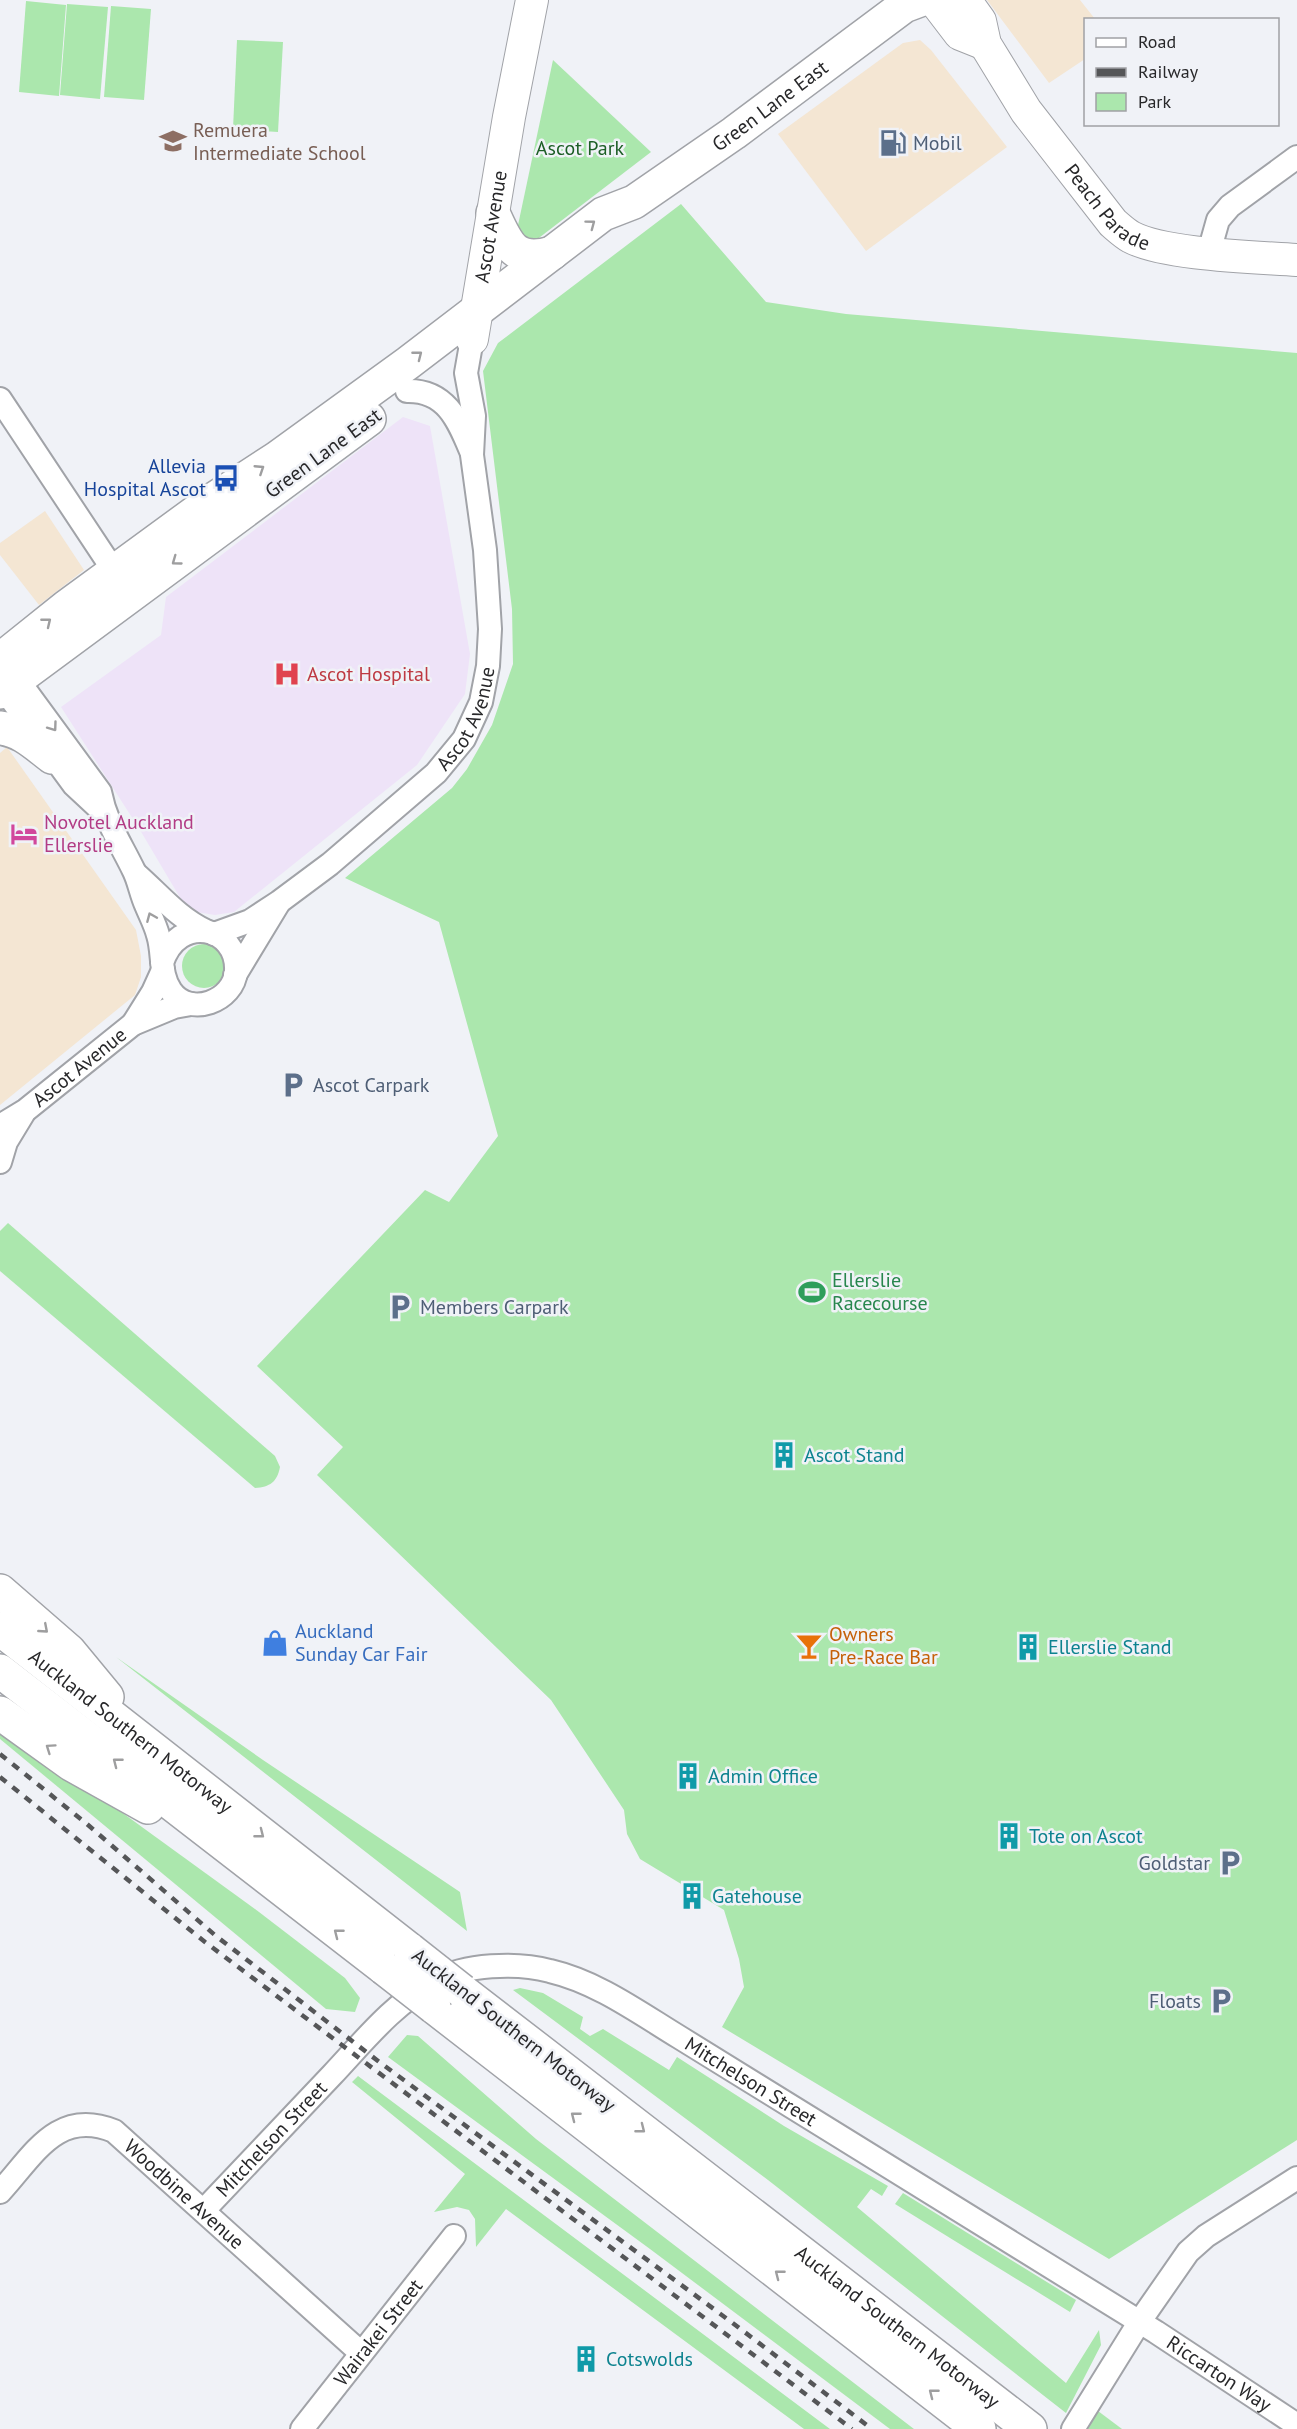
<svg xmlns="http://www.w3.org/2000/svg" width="1297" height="2429" font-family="'PT Sans',sans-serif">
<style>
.commercial{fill:#f4e6d3}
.medical{fill:#eee3f8}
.green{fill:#abe7ad}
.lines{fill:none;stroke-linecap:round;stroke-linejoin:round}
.street-casing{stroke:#a1a3a8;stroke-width:26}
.secondary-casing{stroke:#a1a3a8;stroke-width:34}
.primary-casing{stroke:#a1a3a8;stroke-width:36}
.highway-casing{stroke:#a1a3a8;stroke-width:36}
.street{stroke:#fff;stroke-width:22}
.secondary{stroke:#fff;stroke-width:32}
.primary{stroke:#fff;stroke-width:33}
.highway{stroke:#fff;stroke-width:33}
.rail{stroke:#555658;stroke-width:4.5;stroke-dasharray:8 8;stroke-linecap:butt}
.highway-bridge-casing{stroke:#a1a3a8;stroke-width:36;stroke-linecap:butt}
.highway-bridge{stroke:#fff;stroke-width:33}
.oneway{stroke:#9e9e9f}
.labels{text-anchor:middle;stroke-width:5;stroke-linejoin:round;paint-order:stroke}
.street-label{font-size:20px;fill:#28282a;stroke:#f0f2f7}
.education-label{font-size:20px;fill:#785e54;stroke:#f0f2f7;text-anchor:start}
.service-label{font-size:20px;fill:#4e5e75;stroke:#f0f2f7;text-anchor:start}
.park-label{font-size:20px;fill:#1c5e25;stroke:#f0f2f7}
.transit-label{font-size:20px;fill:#164399;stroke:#f0f2f7;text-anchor:end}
.health-label{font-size:20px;fill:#be3a42;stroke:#f0f2f7;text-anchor:start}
.hotel-label{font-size:20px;fill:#b23c85;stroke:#f0f2f7;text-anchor:start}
.leisure-label{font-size:20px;fill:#27864d;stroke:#f0f2f7;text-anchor:start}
.culture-label{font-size:20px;fill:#0d838f;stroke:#f0f2f7;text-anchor:start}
.shop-label{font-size:20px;fill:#366cbe;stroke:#f0f2f7;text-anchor:start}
.food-label{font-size:20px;fill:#c56008;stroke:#f0f2f7;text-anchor:start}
</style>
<rect width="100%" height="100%" fill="#f0f2f7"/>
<g class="commercial">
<polygon points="987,0 1080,0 1095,19 1086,20 1085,59 1049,83"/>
<polygon points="920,40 931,50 1007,147 866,251 778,134 903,43"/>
<polygon points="45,511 84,570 39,605 0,555 0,543"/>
<polygon points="7,747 136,930 141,956 141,977 135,995 0,1105 0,753"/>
</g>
<polygon class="medical" points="403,417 430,426 470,654 465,694 417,765 234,912 215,915 196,912 182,901 140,830 61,707 161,635 166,597"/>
<g class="green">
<polygon points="26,1 66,5 59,96 19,92"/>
<polygon points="67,4 108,7 100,99 60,95"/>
<polygon points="111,6 151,9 144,100 104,97"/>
<polygon points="237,40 283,42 278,132 233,129"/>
<polygon points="553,60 651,152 527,247 514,244"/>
<polygon points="681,204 766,302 846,314 1297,353 1297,2140 1109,2259 722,2027 744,1987 739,1959 724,1910 640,1859 627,1834 624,1810 551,1700 317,1475 343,1447 257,1366 425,1190 449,1202 498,1136 439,922 345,878 452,788 467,769 492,725 513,664 512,609 483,371 498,343"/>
<circle cx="204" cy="966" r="22"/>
<path d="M8,1223L275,1456L280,1467C277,1482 270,1487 255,1488L0,1271V1231Z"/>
<polygon points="116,1657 263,1760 460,1892 467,1931"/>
<polygon points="0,1724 259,1912 345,1978 360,1998 355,2012 326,2009 0,1739"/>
<polygon points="520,1988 543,1993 583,2017 580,2029 590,2036 603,2029 669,2070 677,2057 784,2126 888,2186 882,2196 871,2189 857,2207 1066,2383 1099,2330 1101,2345 1066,2413 768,2180 513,1990"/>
<polygon points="407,2035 418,2036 536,2139 914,2429 890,2429 650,2249 388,2057"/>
<polygon points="358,2076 830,2429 804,2429 506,2209 476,2247 475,2219 469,2210 457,2207 434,2212 465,2174 352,2082"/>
<polygon points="903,2193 1076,2300 1070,2312 895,2204"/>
<polygon points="1098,2411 1122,2429 1088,2429"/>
</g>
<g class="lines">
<defs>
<g id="street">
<polyline points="1209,252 1218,220 1230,206 1297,157"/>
<path d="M407,391C446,390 458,420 471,451"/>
<polyline points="0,399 114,571"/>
<path d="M9,668L100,792C106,823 120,842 134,871C139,881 141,894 146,905C150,915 155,924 158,935C164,954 159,974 171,991C190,1018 234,1001 236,971C238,926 178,913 162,963"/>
<polyline points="0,684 74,785 103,812"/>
<path d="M136,874C159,894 178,918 206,931"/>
<path id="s1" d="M214,934L250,921L279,902L330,864L436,773L464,739L481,702L488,666L490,629L485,550L472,455L474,416L466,373L472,339"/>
<polyline points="235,975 278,904"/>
<polyline points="133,1024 153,992 163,970"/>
<path id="s2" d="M0,1126L26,1110L133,1024L174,1007L191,1004"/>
<polyline points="0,1162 6,1142 23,1114"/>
<path id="s3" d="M0,2192C34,2155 57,2108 114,2131L361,2353"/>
<path id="s4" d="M204,2210C247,2165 289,2120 332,2075C364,2041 393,2004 435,1981C465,1964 517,1962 550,1971C597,1982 638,2012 679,2037L1156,2332L1297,2425"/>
<path id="s5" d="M302,2429L454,2236"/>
<polyline points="1073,2429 1140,2321 1188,2252 1206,2236 1297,2178"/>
</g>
<g id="secondary">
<polyline points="934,0 960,34 985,44"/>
<path id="s6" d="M965,0L980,21L985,44L1026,111L1113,223C1119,228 1124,233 1131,237C1165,255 1256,257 1297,260"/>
<path id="s7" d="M472,339L509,117L532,0"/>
</g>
<g id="primary">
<path d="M493,213C507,244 514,264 552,253"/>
<path id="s8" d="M0,660L66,607L211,501L277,458L408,363L603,214L634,202L734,133L904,6L920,0"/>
<polyline points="0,692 369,419"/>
<path d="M0,728C21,730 36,745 52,757"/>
</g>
<g id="highway">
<polyline points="0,1591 69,1651 107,1697"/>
<path id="s9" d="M0,1629L410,1950"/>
<polyline points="0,1671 384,1968"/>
<polyline points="0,1713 71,1764 148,1807"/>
<path id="s10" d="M462,1991L1030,2429"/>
<polyline points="434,2007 979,2429"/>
</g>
</defs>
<use href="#street" class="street-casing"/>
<use href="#secondary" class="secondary-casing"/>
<use href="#primary" class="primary-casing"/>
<use href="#highway" class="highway-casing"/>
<use href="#street" class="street"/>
<use href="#secondary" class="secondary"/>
<use href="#primary" class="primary"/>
<use href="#highway" class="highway"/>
<g class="rail">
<polyline points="0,1754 87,1824 216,1936 378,2061 730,2321 872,2429"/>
<polyline points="0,1777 205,1942 852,2429"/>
</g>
<defs>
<g id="highway-bridge">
<polyline points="410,1950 462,1991"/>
<polyline points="384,1968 434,2007"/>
</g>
</defs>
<use href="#highway-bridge" class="highway-bridge-casing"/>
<use href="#highway-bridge" class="highway-bridge"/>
</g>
<defs><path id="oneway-chevron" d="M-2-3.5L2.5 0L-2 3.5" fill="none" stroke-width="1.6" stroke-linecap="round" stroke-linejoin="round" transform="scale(1.5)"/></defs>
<g class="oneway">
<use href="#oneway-chevron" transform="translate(591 224) rotate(-37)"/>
<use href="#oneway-chevron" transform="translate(418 355) rotate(-38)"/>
<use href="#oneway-chevron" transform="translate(260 469) rotate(-33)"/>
<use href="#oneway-chevron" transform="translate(176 561) rotate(144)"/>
<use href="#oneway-chevron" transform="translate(47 622) rotate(-39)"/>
<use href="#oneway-chevron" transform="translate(53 727) rotate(54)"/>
<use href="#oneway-chevron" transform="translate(151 917) rotate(-113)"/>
<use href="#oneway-chevron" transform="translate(44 1629) rotate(41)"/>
<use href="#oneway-chevron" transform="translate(50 1748) rotate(-145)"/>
<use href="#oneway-chevron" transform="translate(117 1762) rotate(-142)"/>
<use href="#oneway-chevron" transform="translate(260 1834) rotate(38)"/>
<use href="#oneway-chevron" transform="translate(338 1933) rotate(-142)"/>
<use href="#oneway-chevron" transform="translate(575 2116) rotate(-142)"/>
<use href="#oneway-chevron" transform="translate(641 2129) rotate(38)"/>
<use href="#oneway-chevron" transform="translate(779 2274) rotate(-142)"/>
<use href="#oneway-chevron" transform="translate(933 2393) rotate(-142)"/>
</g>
<defs>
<symbol id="school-bare" viewBox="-9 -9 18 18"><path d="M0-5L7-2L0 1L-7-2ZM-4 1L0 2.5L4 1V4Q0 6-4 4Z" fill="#8d6e63" stroke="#f0f2f7" stroke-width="2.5" paint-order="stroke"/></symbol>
<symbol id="fuel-bare" viewBox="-9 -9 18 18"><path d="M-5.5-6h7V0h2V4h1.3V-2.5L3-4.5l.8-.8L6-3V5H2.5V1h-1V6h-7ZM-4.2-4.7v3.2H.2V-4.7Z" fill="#5c6f8a" stroke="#f0f2f7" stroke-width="2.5" paint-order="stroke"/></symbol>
<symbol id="bus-bare" viewBox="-9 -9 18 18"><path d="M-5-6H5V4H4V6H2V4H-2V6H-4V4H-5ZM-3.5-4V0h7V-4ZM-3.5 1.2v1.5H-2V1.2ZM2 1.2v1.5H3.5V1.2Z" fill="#1a4fb4" stroke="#f0f2f7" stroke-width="2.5" paint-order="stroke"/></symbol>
<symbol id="hospital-bare" viewBox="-9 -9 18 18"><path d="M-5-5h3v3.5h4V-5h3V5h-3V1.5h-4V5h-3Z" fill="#e0444e" stroke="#f0f2f7" stroke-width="2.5" paint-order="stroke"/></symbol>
<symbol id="hotel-bare" viewBox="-9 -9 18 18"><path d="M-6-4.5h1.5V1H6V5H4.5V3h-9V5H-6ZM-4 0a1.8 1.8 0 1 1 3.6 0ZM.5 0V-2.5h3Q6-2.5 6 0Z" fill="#d1479c" stroke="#f0f2f7" stroke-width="2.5" paint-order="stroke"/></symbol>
<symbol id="parking-bare" viewBox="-9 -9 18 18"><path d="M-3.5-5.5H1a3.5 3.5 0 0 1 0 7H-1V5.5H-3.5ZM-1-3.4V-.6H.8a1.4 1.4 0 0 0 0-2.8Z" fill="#5c6f8a" stroke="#f0f2f7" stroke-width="2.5" paint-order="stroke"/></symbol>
<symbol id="stadium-bare" viewBox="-9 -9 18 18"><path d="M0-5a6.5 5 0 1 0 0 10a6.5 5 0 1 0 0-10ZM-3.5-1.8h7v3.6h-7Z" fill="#2e9e5b" stroke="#f0f2f7" stroke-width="2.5" paint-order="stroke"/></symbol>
<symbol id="building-bare" viewBox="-9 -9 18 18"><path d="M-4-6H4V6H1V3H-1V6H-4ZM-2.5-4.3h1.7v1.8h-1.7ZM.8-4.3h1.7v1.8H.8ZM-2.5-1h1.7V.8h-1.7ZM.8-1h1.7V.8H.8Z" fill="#0f9aa8" stroke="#f0f2f7" stroke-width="2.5" paint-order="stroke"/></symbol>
<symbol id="shop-bare" viewBox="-9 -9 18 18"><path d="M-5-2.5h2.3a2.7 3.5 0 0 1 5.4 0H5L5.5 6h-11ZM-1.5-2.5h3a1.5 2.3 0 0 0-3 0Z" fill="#3f7fe0" stroke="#f0f2f7" stroke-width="2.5" paint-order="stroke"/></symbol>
<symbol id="bar-bare" viewBox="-9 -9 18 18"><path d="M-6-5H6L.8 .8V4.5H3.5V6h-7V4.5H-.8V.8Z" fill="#e8710a" stroke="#f0f2f7" stroke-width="2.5" paint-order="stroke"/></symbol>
</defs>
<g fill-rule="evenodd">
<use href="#school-bare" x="154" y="122" width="38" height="38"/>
<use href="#fuel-bare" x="874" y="124" width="38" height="38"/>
<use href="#bus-bare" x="207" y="459" width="38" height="38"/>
<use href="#hospital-bare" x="268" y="655" width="38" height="38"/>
<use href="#hotel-bare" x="5" y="815" width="38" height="38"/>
<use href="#parking-bare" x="274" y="1066" width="38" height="38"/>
<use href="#stadium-bare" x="793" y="1273" width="38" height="38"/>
<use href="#parking-bare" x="381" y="1288" width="38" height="38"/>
<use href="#building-bare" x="765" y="1436" width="38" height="38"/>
<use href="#shop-bare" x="256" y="1624" width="38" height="38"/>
<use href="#bar-bare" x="790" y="1627" width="38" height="38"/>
<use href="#building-bare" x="1009" y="1628" width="38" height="38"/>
<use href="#building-bare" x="669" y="1757" width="38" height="38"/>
<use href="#building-bare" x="990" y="1817" width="38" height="38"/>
<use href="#parking-bare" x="1211" y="1844" width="38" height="38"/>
<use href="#building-bare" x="673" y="1877" width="38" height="38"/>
<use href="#parking-bare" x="1202" y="1982" width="38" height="38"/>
<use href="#building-bare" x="567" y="2340" width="38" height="38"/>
</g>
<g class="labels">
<g class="street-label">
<text dy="7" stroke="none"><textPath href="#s8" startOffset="950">Green Lane East</textPath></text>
<text dy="7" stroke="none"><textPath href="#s6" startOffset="255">Peach Parade</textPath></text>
<text dy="7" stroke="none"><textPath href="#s7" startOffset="114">Ascot Avenue</textPath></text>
<text transform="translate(323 453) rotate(-36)" y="7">Green Lane East</text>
<text dy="7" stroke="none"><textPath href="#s1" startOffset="340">Ascot Avenue</textPath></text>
<text dy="7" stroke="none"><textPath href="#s2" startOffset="99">Ascot Avenue</textPath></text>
<text dy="7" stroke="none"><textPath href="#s9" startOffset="166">Auckland Southern Motorway</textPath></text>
<text transform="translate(514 2030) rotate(38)" y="7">Auckland Southern Motorway</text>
<text dy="7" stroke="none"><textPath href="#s4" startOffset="674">Mitchelson Street</textPath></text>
<text dy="7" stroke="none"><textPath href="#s4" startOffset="98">Mitchelson Street</textPath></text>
<text dy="7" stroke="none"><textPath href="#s3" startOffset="236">Woodbine Avenue</textPath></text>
<text dy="7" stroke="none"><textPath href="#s10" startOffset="550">Auckland Southern Motorway</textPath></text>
<text dy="7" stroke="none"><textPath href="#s5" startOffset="123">Wairakei Street</textPath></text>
<text dy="7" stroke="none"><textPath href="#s4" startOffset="1226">Riccarton Way</textPath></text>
</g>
<g class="education-label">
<text x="193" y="137">Remuera<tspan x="193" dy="23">Intermediate School</tspan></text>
</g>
<g class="service-label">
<text x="913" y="150">Mobil</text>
<text x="313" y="1092">Ascot Carpark</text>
<text x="420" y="1314">Members Carpark</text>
<text x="1210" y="1870" text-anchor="end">Goldstar</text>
<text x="1201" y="2008" text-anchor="end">Floats</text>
</g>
<g class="park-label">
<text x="580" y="155">Ascot Park</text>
</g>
<g class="transit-label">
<text x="206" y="473">Allevia<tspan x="206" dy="23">Hospital Ascot</tspan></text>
</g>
<g class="health-label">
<text x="307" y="681">Ascot Hospital</text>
</g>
<g class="hotel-label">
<text x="44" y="829">Novotel Auckland<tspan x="44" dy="23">Ellerslie</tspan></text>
</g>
<g class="leisure-label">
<text x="832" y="1287">Ellerslie<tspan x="832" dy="23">Racecourse</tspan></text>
</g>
<g class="culture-label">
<text x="804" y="1462">Ascot Stand</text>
<text x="1048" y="1654">Ellerslie Stand</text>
<text x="708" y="1783">Admin Office</text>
<text x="1029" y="1843">Tote on Ascot</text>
<text x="712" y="1903">Gatehouse</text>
<text x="606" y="2366">Cotswolds</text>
</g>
<g class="shop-label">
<text x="295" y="1638">Auckland<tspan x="295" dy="23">Sunday Car Fair</tspan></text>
</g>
<g class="food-label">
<text x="829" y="1641">Owners<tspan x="829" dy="23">Pre-Race Bar</tspan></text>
</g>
</g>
<rect x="1084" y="18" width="195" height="108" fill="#f0f2f7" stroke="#a0a1a5" stroke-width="1.5"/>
<rect x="1096" y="38" width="30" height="9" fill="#ffffff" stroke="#a0a1a5" stroke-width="1.5"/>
<text x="1138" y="48" font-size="18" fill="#28282a">Road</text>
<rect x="1096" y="68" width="30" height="9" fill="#555658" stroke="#a0a1a5" stroke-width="1.5"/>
<text x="1138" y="78" font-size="18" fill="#28282a">Railway</text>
<rect x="1096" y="93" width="30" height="18" fill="#abe7ad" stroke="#a0a1a5" stroke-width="1.5"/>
<text x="1138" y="108" font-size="18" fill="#28282a">Park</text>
</svg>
